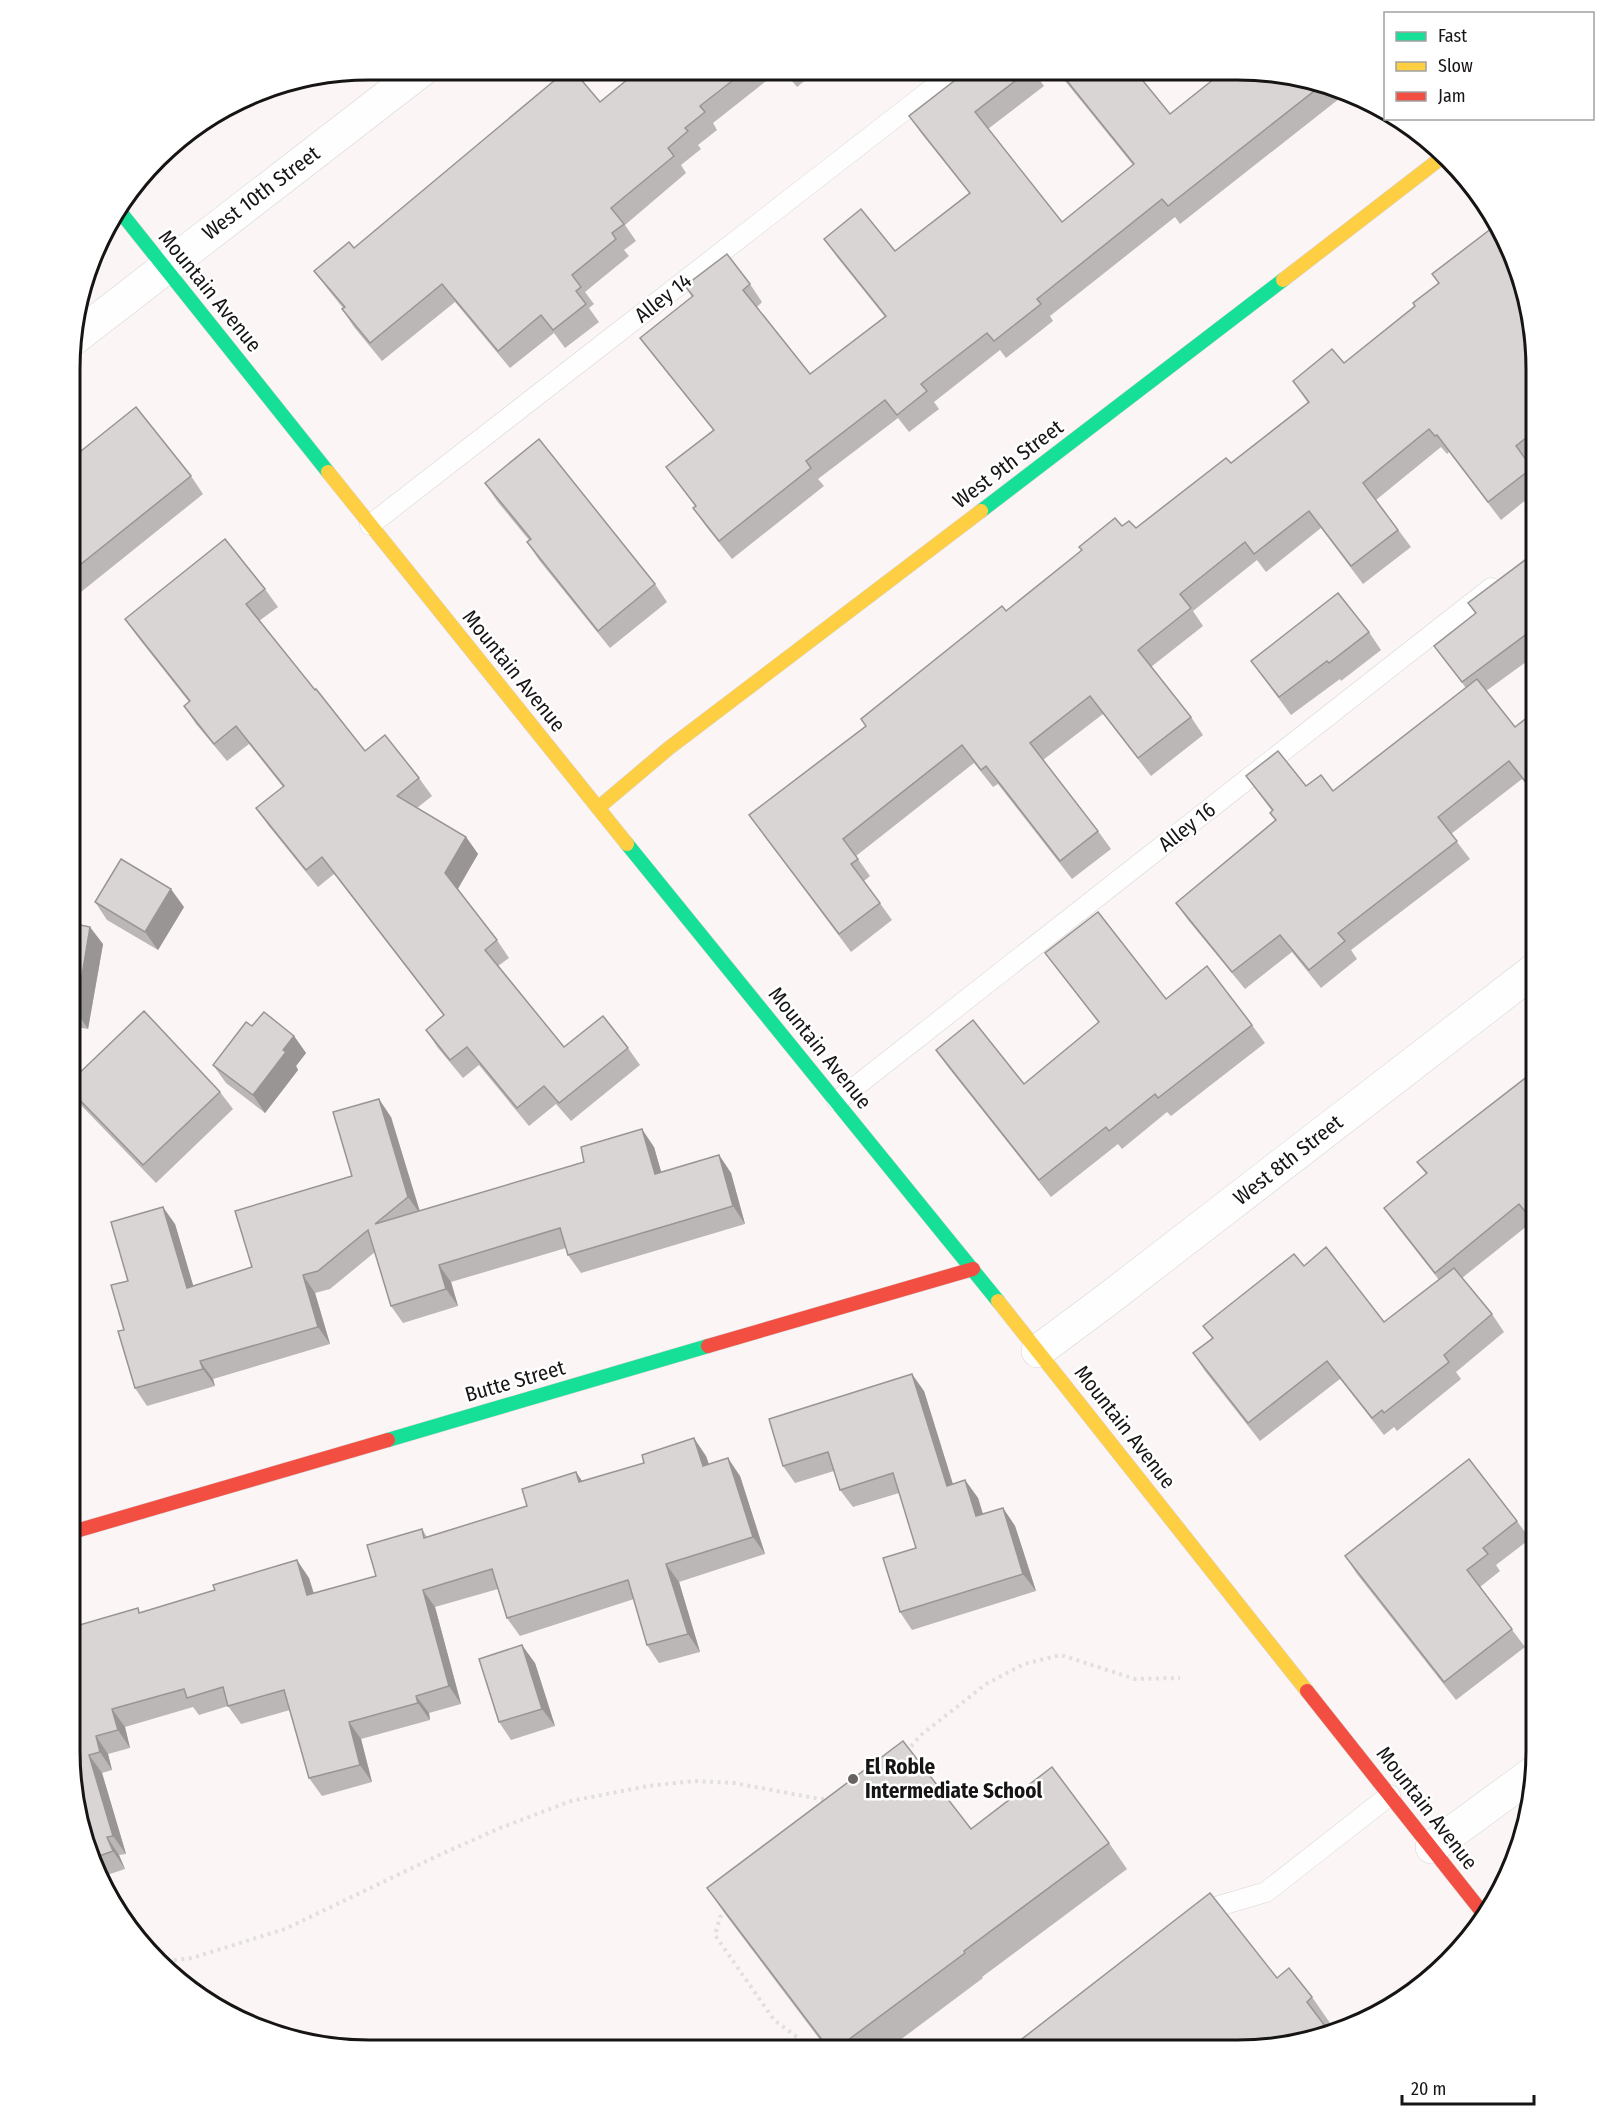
<svg xmlns="http://www.w3.org/2000/svg" width="1606" height="2119" font-family="'Fira Sans Condensed',sans-serif">
<style>
.lines{fill:none;stroke-linecap:round;stroke-linejoin:round}
.lane-casing{stroke:#d8d4d3;stroke-width:21}
.street-casing{stroke:#d8d4d3;stroke-width:34}
.fast-casing{stroke:#d8d4d3;stroke-width:15}
.slow-casing{stroke:#d8d4d3;stroke-width:15}
.jam-casing{stroke:#d8d4d3;stroke-width:15}
.path{stroke:#e1dfdf;stroke-width:4;stroke-dasharray:3 4.5;stroke-linecap:butt}
.lane{stroke:#fefefe;stroke-width:20}
.street{stroke:#fefefe;stroke-width:33}
.fast{stroke:#16e098;stroke-width:14}
.slow{stroke:#ffcf43;stroke-width:14}
.jam{stroke:#f24e42;stroke-width:14}
.wall{fill:#bbb7b6}
.shaded-wall{fill:#989594}
.building{fill:#d9d5d4;stroke:#989594;stroke-width:1.5}
.poi-dot{fill:#676363;stroke:#fff;stroke-width:2}
.labels{text-anchor:middle;stroke-width:5;stroke-linejoin:round;paint-order:stroke}
.street-label{font-size:21px;fill:#171414;stroke:#fff}
.poi-label{font-size:21px;font-weight:bold;fill:#171414;stroke:#fff;text-anchor:start}
.rim{fill:none;stroke:#171414;stroke-width:3}
</style>
<rect width="100%" height="100%" fill="#fbf6f5"/>
<g class="lines">
<defs>
<g id="lane">
<polyline points="370,525 955,71"/>
<polyline points="837,1101 1491,588"/>
<polyline points="1198,1918 1212,1908 1266,1892 1390,1795"/>
</g>
<g id="street">
<polyline points="72,340 423,69"/>
<polyline points="1038,1351 1104,1302 1537,968"/>
<polyline points="1432,1847 1536,1771"/>
</g>
<g id="fast">
<polyline points="118,209 328,472"/>
<polyline points="981,511 1283,280"/>
<polyline points="627,844 998,1301"/>
<polyline points="388,1440 708,1346"/>
</g>
<g id="slow">
<polyline points="1283,280 1445,155"/>
<polyline points="328,472 627,844"/>
<polyline points="598,808 669,748 981,511"/>
<polyline points="998,1301 1307,1691"/>
</g>
<g id="jam">
<polyline points="708,1346 973,1269"/>
<polyline points="69,1533 388,1440"/>
<polyline points="1307,1691 1486,1917"/>
</g>
</defs>
<use href="#lane" class="lane-casing"/>
<use href="#street" class="street-casing"/>
<use href="#fast" class="fast-casing"/>
<use href="#slow" class="slow-casing"/>
<use href="#jam" class="jam-casing"/>
<g class="path">
<polyline points="906,1752 921,1735 986,1684 1024,1664 1061,1655 1135,1679 1180,1678"/>
<polyline points="728,1911 720,1917 715,1935 774,2020 813,2049"/>
<polyline points="159,1962 192,1958 285,1929 437,1856 500,1828 571,1801 648,1786 694,1781 734,1783 820,1799 831,1799"/>
</g>
<use href="#lane" class="lane"/>
<use href="#street" class="street"/>
<use href="#fast" class="fast"/>
<use href="#slow" class="slow"/>
<use href="#jam" class="jam"/>
</g>
<g class="wall">
<polygon points="639,70 780,70 713,123 717,130 698,145 701,149 681,165 686,173 625,225 636,241 624,250 629,256 585,292 594,304 589,308 599,322 565,348 554,333 510,368 455,302 382,361 354,327 342,309 343,308 327,288 314,271 354,248 600,102"/>
<polygon points="783,70 818,70 797,87"/>
<polygon points="967,71 1033,71 1044,86 988,129 1062,222 1133,165 1057,71 1135,71 1170,114 1277,72 1349,91 1180,224 1175,217 1050,316 1053,321 1006,358 1000,350 934,402 939,409 909,432 898,418 818,479 824,486 732,559 705,525 693,508 695,506 666,467 713,430 653,355 640,338 692,297 685,286 750,284 762,302 757,307 810,374 885,317 837,257 824,239 895,251 969,193 921,133 909,116"/>
<polygon points="1432,274 1527,292 1537,369 1537,457 1529,463 1537,474 1537,491 1501,520 1449,452 1447,454 1441,447 1376,500 1411,547 1363,584 1321,528 1266,572 1257,560 1193,611 1203,626 1151,667 1191,717 1203,735 1151,776 1103,714 1043,760 1098,831 1111,849 1072,879 998,784 993,787 974,763 856,856 870,876 864,881 892,920 851,952 749,815 866,726 861,719 1006,611 1122,526 1136,528 1231,463 1308,403 1293,381 1344,363 1415,306 1439,284"/>
<polygon points="71,459 191,476 203,494 71,600"/>
<polygon points="485,483 655,584 667,602 610,648 539,560 527,542 529,540 497,501"/>
<polygon points="1537,551 1537,654 1486,691 1515,727 1537,710 1537,798 1522,779 1451,834 1470,859 1351,950 1357,959 1321,988 1292,952 1245,989 1188,920 1176,903 1275,821 1272,811 1246,776 1333,791 1466,688 1434,646 1476,614 1468,603"/>
<polygon points="265,589 278,607 259,621 365,751 419,778 432,796 417,808 466,837 478,854 458,889 497,940 509,958 498,966 564,1047 628,1048 640,1065 571,1121 556,1104 529,1126 479,1065 463,1078 438,1048 426,1030 444,1016 334,874 318,887 268,825 256,808 283,787 249,744 227,761 196,724 184,706 189,702 137,636 125,619"/>
<polygon points="1369,632 1381,650 1341,681 1340,679 1291,715 1251,661"/>
<polygon points="95,902 184,907 158,950 107,920"/>
<polygon points="71,923 103,944 88,1029 70,1026"/>
<polygon points="1045,953 1166,999 1252,1025 1265,1043 1171,1116 1167,1112 1122,1149 1118,1144 1051,1197 948,1067 936,1050 1024,1084 1099,1023 1058,970"/>
<polygon points="252,1026 294,1036 306,1053 296,1066 298,1070 265,1113 226,1083 213,1065"/>
<polygon points="1537,1069 1537,1228 1532,1222 1462,1278 1492,1314 1504,1332 1456,1372 1461,1379 1397,1431 1394,1427 1384,1435 1340,1379 1260,1441 1205,1371 1193,1353 1212,1338 1203,1326 1304,1266 1384,1322 1439,1280 1396,1225 1384,1208 1426,1174 1417,1162"/>
<polygon points="70,1082 220,1092 233,1109 156,1183 79,1103 70,1091"/>
<polygon points="391,1117 419,1211 654,1147 661,1172 719,1155 731,1173 745,1224 581,1273 568,1255 566,1248 451,1282 458,1306 403,1323 391,1306 375,1252 330,1289 315,1293 330,1344 213,1379 215,1386 147,1406 135,1388 124,1330 128,1281 175,1224 193,1286 252,1267 352,1176"/>
<polygon points="924,1391 953,1484 965,1480 978,1498 983,1514 1003,1508 1015,1526 1036,1591 912,1630 900,1612 916,1548 899,1493 853,1507 840,1490 834,1471 795,1483 783,1466"/>
<polygon points="706,1456 709,1464 740,1476 765,1554 679,1582 700,1652 659,1663 647,1645 634,1599 520,1636 507,1618 498,1589 435,1607 461,1704 429,1713 430,1720 361,1739 372,1782 322,1796 309,1778 290,1710 241,1724 228,1706 199,1715 193,1707 125,1727 130,1748 108,1754 112,1770 102,1773 126,1854 119,1855 125,1869 98,1878 79,1827 69,1750 141,1613 309,1578 314,1593 376,1576 422,1529 427,1537 527,1506 576,1472 582,1481"/>
<polygon points="1517,1521 1530,1539 1496,1565 1500,1571 1480,1587 1525,1647 1456,1700 1357,1574 1345,1556"/>
<polygon points="535,1663 555,1726 511,1740 499,1722"/>
<polygon points="971,1829 1109,1843 1127,1869 982,1977 983,1978 888,2049 827,2049 725,1914 707,1888"/>
<polygon points="1277,1978 1312,1997 1330,2023 1326,2027"/>
</g>
<g class="shaded-wall">
<polygon points="466,837 478,854 457,890 445,873"/>
<polygon points="171,889 184,907 158,950 145,932"/>
<polygon points="90,927 103,944 88,1029 76,1011"/>
<polygon points="294,1036 306,1053 296,1066 298,1070 265,1113 253,1095 283,1050"/>
<polygon points="379,1099 391,1117 421,1215 408,1197"/>
<polygon points="642,1129 654,1147 667,1192 655,1174"/>
<polygon points="719,1155 731,1173 745,1224 733,1206"/>
<polygon points="163,1207 175,1224 199,1305 187,1288"/>
<polygon points="439,1265 451,1282 458,1306 446,1289"/>
<polygon points="303,1275 315,1293 330,1344 318,1327"/>
<polygon points="200,1361 213,1379 215,1386 203,1369"/>
<polygon points="912,1374 924,1391 959,1504 947,1486"/>
<polygon points="694,1438 706,1456 715,1484 703,1466"/>
<polygon points="728,1458 740,1476 765,1554 753,1537"/>
<polygon points="576,1472 588,1490 579,1482"/>
<polygon points="965,1480 978,1498 989,1534 976,1516"/>
<polygon points="1003,1508 1015,1526 1036,1591 1023,1574"/>
<polygon points="297,1560 309,1578 319,1613 307,1595"/>
<polygon points="666,1564 679,1582 700,1652 688,1634"/>
<polygon points="423,1590 435,1607 461,1704 449,1686"/>
<polygon points="522,1645 535,1663 555,1726 542,1709"/>
<polygon points="416,1696 429,1713 430,1720 418,1703"/>
<polygon points="112,1709 125,1727 130,1748 118,1730"/>
<polygon points="349,1722 361,1739 372,1782 360,1765"/>
<polygon points="96,1736 108,1754 112,1770 100,1752"/>
<polygon points="89,1755 102,1773 126,1854 113,1836"/>
<polygon points="107,1837 119,1855 125,1869 113,1851"/>
</g>
<g class="building">
<polygon points="567,70 573,70 600,102 639,70 746,70 700,106 705,112 685,128 688,131 668,148 674,156 611,208 624,224 612,233 616,239 572,275 581,287 576,291 586,304 553,330 541,315 498,351 442,284 370,343 342,309 345,307 314,271 349,242 354,248"/>
<polygon points="967,71 1028,71 975,112 1062,222 1134,164 1059,71 1135,71 1170,114 1224,71 1277,72 1323,84 1168,206 1162,199 1037,299 1041,304 994,341 987,333 921,384 927,391 897,415 885,400 806,461 811,468 719,541 693,508 696,506 666,467 714,430 640,338 693,296 685,286 727,254 750,284 743,290 810,374 886,316 824,239 861,209 895,251 970,193 909,116"/>
<polygon points="1492,228 1514,256 1527,292 1535,351 1526,358 1537,372 1537,429 1516,446 1532,468 1488,502 1437,435 1435,436 1429,429 1363,483 1398,530 1351,566 1309,511 1254,554 1245,542 1180,594 1191,608 1138,650 1191,717 1138,758 1090,696 1030,743 1098,831 1060,861 986,766 981,770 962,745 843,839 858,859 851,864 880,903 839,934 749,815 866,726 861,719 1002,606 1006,611 1082,550 1079,547 1115,518 1122,526 1129,521 1136,528 1226,458 1231,463 1309,402 1293,381 1332,349 1344,363 1415,306 1413,303 1439,283 1432,274"/>
<polygon points="136,407 191,476 71,572 71,459"/>
<polygon points="539,439 655,584 598,631 527,542 531,539 485,483"/>
<polygon points="225,539 265,589 246,604 315,690 316,689 365,751 385,735 419,778 397,796 466,837 445,873 497,940 485,950 564,1047 603,1016 628,1048 559,1103 544,1086 517,1108 467,1047 450,1060 426,1030 444,1015 322,857 306,870 256,808 284,786 236,726 214,744 184,706 190,701 125,619"/>
<polygon points="1537,551 1537,644 1528,633 1462,682 1434,646 1476,613 1468,603"/>
<polygon points="1338,593 1369,632 1329,663 1327,661 1279,697 1251,661"/>
<polygon points="1477,679 1515,727 1537,710 1537,796 1509,761 1438,817 1457,841 1338,933 1345,941 1309,970 1280,935 1232,972 1176,903 1276,820 1270,813 1273,810 1246,776 1278,751 1306,786 1321,775 1333,791"/>
<polygon points="121,859 171,889 145,932 95,902"/>
<polygon points="1098,912 1166,999 1207,966 1252,1025 1158,1098 1155,1094 1109,1131 1106,1127 1039,1180 936,1050 973,1020 1024,1084 1099,1022 1045,953"/>
<polygon points="71,923 90,927 76,1011 70,1010"/>
<polygon points="144,1011 220,1092 143,1165 70,1090 70,1082"/>
<polygon points="264,1012 294,1036 283,1050 286,1052 253,1095 213,1065 246,1022 252,1026"/>
<polygon points="1537,1069 1537,1226 1519,1204 1435,1273 1384,1208 1427,1173 1417,1162"/>
<polygon points="379,1099 408,1197 375,1224 584,1162 581,1147 642,1129 655,1174 719,1155 733,1206 568,1255 560,1228 439,1265 446,1289 391,1306 368,1230 318,1271 303,1275 318,1327 200,1361 203,1369 135,1388 118,1331 124,1330 111,1285 128,1281 111,1222 163,1207 187,1288 252,1267 235,1211 352,1176 333,1112"/>
<polygon points="1326,1247 1384,1322 1454,1268 1492,1314 1444,1355 1449,1362 1384,1413 1382,1410 1372,1418 1327,1361 1248,1423 1193,1353 1213,1338 1203,1326 1294,1254 1304,1266"/>
<polygon points="912,1374 947,1486 965,1480 976,1516 1003,1508 1023,1574 900,1612 883,1558 916,1548 893,1473 840,1490 828,1452 783,1466 769,1419"/>
<polygon points="694,1438 703,1466 728,1458 753,1537 666,1564 688,1634 647,1645 628,1580 507,1618 492,1569 423,1590 449,1686 416,1696 418,1703 349,1722 360,1765 309,1778 284,1690 228,1706 223,1687 187,1698 184,1689 112,1709 118,1730 96,1736 100,1752 89,1755 113,1836 107,1837 113,1851 91,1859 79,1827 69,1750 69,1628 138,1608 139,1613 215,1590 213,1585 297,1560 307,1595 376,1576 367,1545 422,1529 424,1538 527,1506 522,1489 576,1472 579,1482 644,1463 642,1455"/>
<polygon points="1469,1459 1517,1521 1483,1548 1488,1554 1467,1570 1512,1629 1444,1682 1345,1556"/>
<polygon points="522,1645 542,1709 499,1722 479,1659"/>
<polygon points="903,1741 971,1829 1052,1767 1109,1843 964,1951 965,1953 836,2049 829,2049 707,1888"/>
<polygon points="1210,1893 1277,1978 1289,1968 1312,1997 1307,2002 1331,2034 1314,2040 1237,2050 1009,2049"/>
</g>
<circle class="poi-dot" cx="853" cy="1779" r="6"/>
<g class="labels">
<g class="street-label">
<text transform="translate(261 193) rotate(-37)" y="7">West 10th Street</text>
<text transform="translate(210 291) rotate(51)" y="7">Mountain Avenue</text>
<text transform="translate(663 298) rotate(-38)" y="7">Alley 14</text>
<text transform="translate(1008 464) rotate(-37)" y="7">West 9th Street</text>
<text transform="translate(514 671) rotate(51)" y="7">Mountain Avenue</text>
<text transform="translate(1187 827) rotate(-38)" y="7">Alley 16</text>
<text transform="translate(820 1048) rotate(51)" y="7">Mountain Avenue</text>
<text transform="translate(1288 1160) rotate(-38)" y="7">West 8th Street</text>
<text transform="translate(515 1381) rotate(-16)" y="7">Butte Street</text>
<text transform="translate(1125 1427) rotate(52)" y="7">Mountain Avenue</text>
<text transform="translate(1427 1808) rotate(52)" y="7">Mountain Avenue</text>
</g>
<g class="poi-label">
<text x="865" y="1774">El Roble<tspan x="865" dy="24">Intermediate School</tspan></text>
</g>
</g>
<path d="M0 0H1606V2119H0ZM369 80H1237A289 289 0 0 1 1526 369V1751A289 289 0 0 1 1237 2040H369A289 289 0 0 1 80 1751V369A289 289 0 0 1 369 80Z" fill="#fff" fill-rule="evenodd"/>
<path class="rim" d="M369 80H1237A289 289 0 0 1 1526 369V1751A289 289 0 0 1 1237 2040H369A289 289 0 0 1 80 1751V369A289 289 0 0 1 369 80Z"/>
<rect x="1384" y="12" width="210" height="108" fill="#ffffff" stroke="#a2a1a1" stroke-width="1.5"/>
<rect x="1396" y="32" width="30" height="9" fill="#16e098" stroke="#a2a1a1" stroke-width="1.5"/>
<text x="1438" y="42" font-size="18" fill="#171414">Fast</text>
<rect x="1396" y="62" width="30" height="9" fill="#ffcf43" stroke="#a2a1a1" stroke-width="1.5"/>
<text x="1438" y="72" font-size="18" fill="#171414">Slow</text>
<rect x="1396" y="92" width="30" height="9" fill="#f24e42" stroke="#a2a1a1" stroke-width="1.5"/>
<text x="1438" y="102" font-size="18" fill="#171414">Jam</text>
<path d="M1402 2095v9h132v-9" fill="none" stroke="#171414" stroke-width="3"/>
<text x="1411" y="2095" font-size="18" fill="#171414" stroke="#ffffff" stroke-width="4.5" paint-order="stroke">20 m</text>
</svg>
